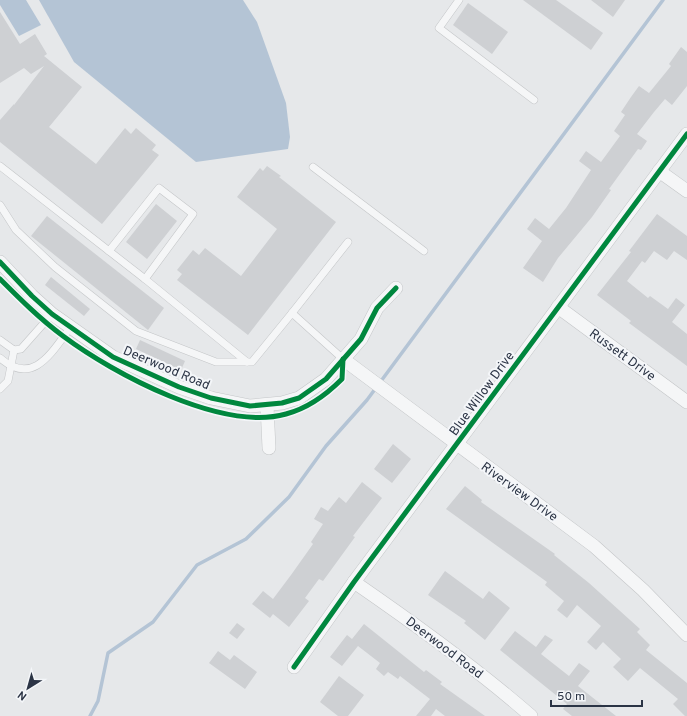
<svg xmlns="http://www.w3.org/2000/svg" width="687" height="716" font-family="Overpass,sans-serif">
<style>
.water{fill:#b4c4d5}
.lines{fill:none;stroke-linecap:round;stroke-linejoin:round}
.stream{stroke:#b4c4d5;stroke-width:3.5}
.building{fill:#ced0d3}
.service-casing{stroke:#c4c6c8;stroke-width:8}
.minor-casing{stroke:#c4c6c8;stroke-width:14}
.service{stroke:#f5f6f7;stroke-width:7}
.minor{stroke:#f5f6f7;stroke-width:13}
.cycleway-casing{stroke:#f4f6f9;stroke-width:8}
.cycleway{stroke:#00873e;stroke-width:5}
.labels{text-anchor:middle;stroke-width:4;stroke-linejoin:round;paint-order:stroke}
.street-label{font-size:13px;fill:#2b3445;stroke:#f4f6f9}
</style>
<rect width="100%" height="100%" fill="#e6e8ea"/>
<g class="water">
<polygon points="0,0 26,0 41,25 19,36 0,5"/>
<polygon points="39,0 243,0 257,22 286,103 290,137 288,149 196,162 74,62"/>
</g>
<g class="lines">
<polyline class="stream" points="90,716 98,701 108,653 153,622 197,565 246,539 289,497 326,446 367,400 663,0"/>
</g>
<g class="building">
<polygon points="523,0 556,0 603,33 591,50"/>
<polygon points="591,0 625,0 613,17"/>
<polygon points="468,3 508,32 492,54 453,25"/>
<polygon points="0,12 20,44 35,34 47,54 44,56 82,87 49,127 96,164 125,128 131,134 136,128 156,145 152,150 159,155 102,224 0,142 0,120 14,104 14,105 44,66 31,74 24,68 0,83"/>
<polygon points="681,47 687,52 687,86 672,105 665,99 654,112 637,134 647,141 641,150 638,149 609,189 611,190 592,217 558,258 543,282 523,268 542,241 527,229 535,218 549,229 566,208 591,170 579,161 586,151 601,162 620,136 614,131 625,115 621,112 631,97 639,86 649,93 671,66 669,64"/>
<polygon points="267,166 281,176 279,177 336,222 248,335 177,280 182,274 177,270 193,250 199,255 205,248 241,276 277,229 237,197 260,168 263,171"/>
<polygon points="156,204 177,221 147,259 126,242"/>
<polygon points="657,214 687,236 687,260 674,251 667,260 654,251 645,263 642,261 627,281 648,298 650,296 668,309 676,298 685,305 672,322 687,334 687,366 629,323 631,321 597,295 631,252 629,251"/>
<polygon points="47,216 164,308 148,330 31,236"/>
<polygon points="51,277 90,309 84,316 45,285"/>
<polygon points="140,340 185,361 181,370 136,349"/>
<polygon points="393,444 411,459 392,483 374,469"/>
<polygon points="362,482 382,498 353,536 355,537 323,581 319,579 305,598 309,601 289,627 273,614 270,618 252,604 263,591 273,599 291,575 313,544 311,542 323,524 314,519 321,507 328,511 339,497 346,503"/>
<polygon points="465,486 482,500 481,502 555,554 554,555 589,583 640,629 637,632 650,645 646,650 687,683 687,716 685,716 673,704 678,699 640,668 628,681 613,667 621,659 603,642 596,650 587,642 601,626 577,605 567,618 557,610 564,601 545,585 547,582 446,509"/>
<polygon points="445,571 483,599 489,591 510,608 485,640 464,623 466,621 428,595"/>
<polygon points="237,623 245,629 237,639 229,633"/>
<polygon points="364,624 424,672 426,670 442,682 440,684 485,716 445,716 436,709 431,716 416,716 430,699 400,676 398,679 388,672 384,676 376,669 380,663 358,646 342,666 330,657 347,635 352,639"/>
<polygon points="515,631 536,647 545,635 553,640 541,654 569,676 579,663 590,671 578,686 616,716 572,716 563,709 567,704 500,650"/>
<polygon points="218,651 230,660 234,655 257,672 245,689 209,663"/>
<polygon points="339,676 364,695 348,716 338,716 320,702"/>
</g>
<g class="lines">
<defs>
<g id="service">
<polyline points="459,0 439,28 534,100"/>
<polyline points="0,166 109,251 159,188 193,214 145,279 247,362"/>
<polyline points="313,167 424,251"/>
<polyline points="0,205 16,230 55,267 136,331 216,362 252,362 292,313 343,359"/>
<polyline points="109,251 145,279"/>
<polyline points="292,313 348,242"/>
<polyline points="0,340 14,350 21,349 52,314"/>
<path d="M0,358C33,387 52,352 70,328"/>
<polyline points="0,389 8,381 14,350"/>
</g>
<g id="minor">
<polyline points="659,171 687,191"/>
<polyline points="0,262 32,296 52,314 113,357 179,387 211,398 250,406 282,403 299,398 326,379 361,339 377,308 396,288"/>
<polyline points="558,307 687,402"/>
<polyline points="343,359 594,546 643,590 687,635"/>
<polyline points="267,406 269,448"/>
<path d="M354,582C415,624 475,667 531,716"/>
<polyline points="294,667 354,582 687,134"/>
</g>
</defs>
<use href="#service" class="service-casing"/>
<use href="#minor" class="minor-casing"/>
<use href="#service" class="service"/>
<use href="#minor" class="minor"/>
<defs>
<g id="cycleway">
<polyline points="0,262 32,296 52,314 113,357 179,387 211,398 250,406 282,403 299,398 326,379 361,339 377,308 396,288"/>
<path d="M0,279C20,299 40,319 63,336C114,374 222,432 286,414C309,408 326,395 342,379L343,359"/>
<polyline points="294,667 354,582 687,134"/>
</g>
</defs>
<use href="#cycleway" class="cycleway-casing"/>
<use href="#cycleway" class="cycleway"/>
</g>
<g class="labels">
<g class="street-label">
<text transform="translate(623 354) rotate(36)" y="5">Russett Drive</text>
<text transform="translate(167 367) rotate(23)" y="5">Deerwood Road</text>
<text transform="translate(481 393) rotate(-54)" y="5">Blue Willow Drive</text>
<text transform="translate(520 491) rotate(36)" y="5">Riverview Drive</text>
<text transform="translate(445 647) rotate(37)" y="5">Deerwood Road</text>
</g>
</g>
<g transform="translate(28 688) rotate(217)" stroke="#f4f6f9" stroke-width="3" paint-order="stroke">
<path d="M0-3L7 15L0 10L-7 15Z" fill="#2b3445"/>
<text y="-6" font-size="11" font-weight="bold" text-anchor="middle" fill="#2b3445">N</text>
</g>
<path d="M551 700v6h91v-6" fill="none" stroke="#2b3445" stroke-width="2"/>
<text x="557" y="700" font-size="12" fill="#2b3445" stroke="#f4f6f9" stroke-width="3" paint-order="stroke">50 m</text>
</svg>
